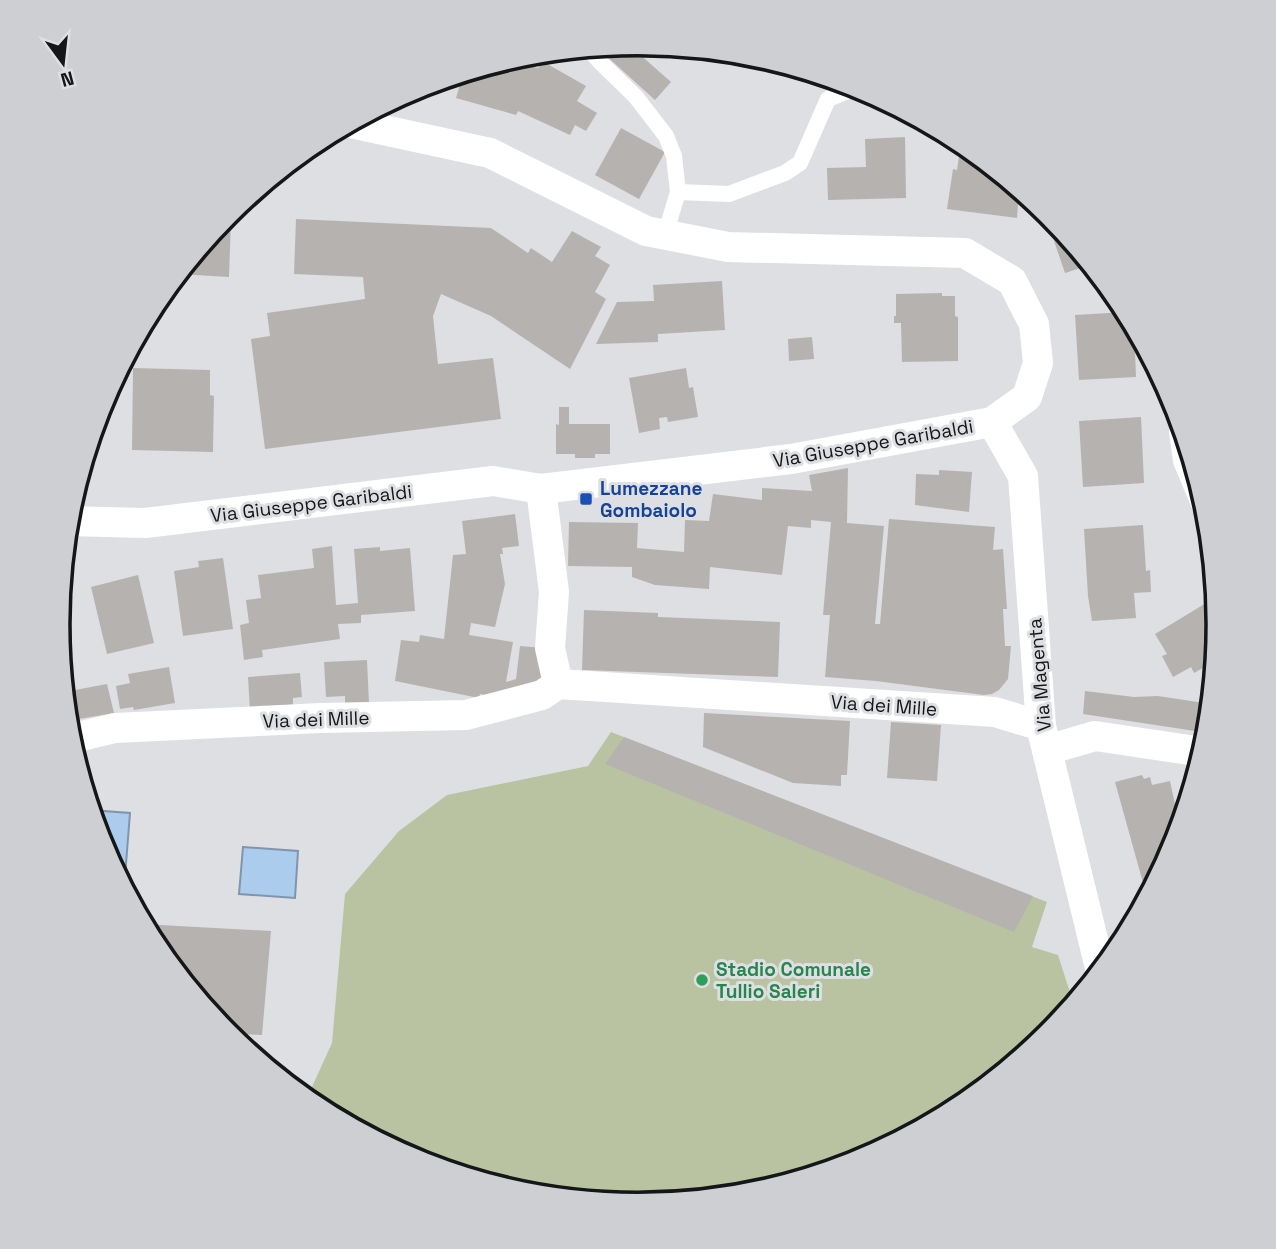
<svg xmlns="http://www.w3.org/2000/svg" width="1276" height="1249" font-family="'Space Grotesk',sans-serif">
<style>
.green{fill:#b9c3a2}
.water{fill:#abcced;stroke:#7e95ad;stroke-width:2}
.building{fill:#b6b2b0}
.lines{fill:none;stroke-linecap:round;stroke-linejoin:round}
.service{stroke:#fff;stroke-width:16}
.minor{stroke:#fff;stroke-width:30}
.transit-dot{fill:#1a4fb4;stroke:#dedfe3;stroke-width:2.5}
.leisure-dot{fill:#2e9e5b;stroke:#dedfe3;stroke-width:2.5}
.labels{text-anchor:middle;stroke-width:6;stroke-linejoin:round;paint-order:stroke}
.street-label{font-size:19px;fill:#151617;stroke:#dedfe3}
.transit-label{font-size:19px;font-weight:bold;fill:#164399;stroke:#dedfe3;text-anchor:start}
.leisure-label{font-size:19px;font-weight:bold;fill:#27864d;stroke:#dedfe3;text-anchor:start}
.rim{fill:none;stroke:#151617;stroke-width:3.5}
</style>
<rect width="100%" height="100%" fill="#dedfe3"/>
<polygon class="green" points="611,732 1047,902 1032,947 1058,955 1074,1005 1048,1035 960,1108 860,1161 751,1194 638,1205 524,1194 415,1161 315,1107 306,1100 332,1043 345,894 399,831 447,795 588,766"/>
<g class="water">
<polygon points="90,810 130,813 124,889 101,846"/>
<polygon points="243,847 298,851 295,898 239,894"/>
</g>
<g class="building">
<polygon points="629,45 671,82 655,100 602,52 607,47"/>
<polygon points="506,61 538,68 542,61 586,86 577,101 597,113 586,131 575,125 570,135 518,111 516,115 456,98 463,74"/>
<polygon points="621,128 665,152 639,199 595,175"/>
<polygon points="905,137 906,198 828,200 827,168 866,167 865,139"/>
<polygon points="961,142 1019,190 1017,218 947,209 953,169 957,170"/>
<polygon points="296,219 491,228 528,253 531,248 552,262 572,231 601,247 595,256 610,265 595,292 606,299 570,369 491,316 441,294 433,316 438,364 493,358 501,419 265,449 251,339 270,336 267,313 365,299 363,277 294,274"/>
<polygon points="222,220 231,220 229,277 178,274"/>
<polygon points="1063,231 1090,265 1065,273 1052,235"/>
<polygon points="722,281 725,330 658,334 658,342 596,344 617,302 654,301 653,285"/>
<polygon points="942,293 942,296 955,296 955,316 958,317 958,361 902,362 901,323 894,323 894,316 896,316 896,294"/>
<polygon points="1126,312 1134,326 1136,377 1079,380 1075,315"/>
<polygon points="812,337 814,359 789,361 788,339"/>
<polygon points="133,368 210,370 210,395 214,396 213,452 132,450"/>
<polygon points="686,368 689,388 693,387 698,417 668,422 667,417 659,418 660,429 639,433 629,378"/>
<polygon points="559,407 569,407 569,424 610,424 610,454 595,454 595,458 575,458 575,454 556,454 556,424 559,425"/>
<polygon points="1141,417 1144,483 1083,487 1079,421"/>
<polygon points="848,468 847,523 884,526 875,624 880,624 889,519 995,527 993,550 1003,549 1007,609 1003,609 1005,646 1011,646 1008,679 999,690 992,694 984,695 876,681 825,677 830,615 823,615 831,522 811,520 811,528 788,526 782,575 710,567 709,589 655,585 632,577 632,567 568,566 569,522 638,523 637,548 684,552 685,520 709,521 713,494 762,500 762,488 812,491 809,475"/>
<polygon points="939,470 972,472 969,512 915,505 916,474 939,475"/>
<polygon points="515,514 519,546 502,548 503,554 500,554 505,584 495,627 471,623 469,635 513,642 506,682 516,679 520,646 543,648 542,686 503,699 480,694 479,698 395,681 401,640 419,642 420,635 444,639 453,555 466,554 462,521"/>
<polygon points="1143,525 1146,571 1150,570 1151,592 1134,593 1136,618 1092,621 1088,596 1084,529"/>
<polygon points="332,546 336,605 358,603 354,549 380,547 380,551 410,548 415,611 361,615 361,623 338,624 340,639 262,650 263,657 244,660 240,625 249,623 246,600 261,598 258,575 314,568 312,549"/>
<polygon points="223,558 233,629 183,636 174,571 199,567 198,561"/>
<polygon points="138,575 154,643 107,654 91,587"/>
<polygon points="1216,597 1219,625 1215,661 1194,673 1191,667 1173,677 1162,656 1167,654 1155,634"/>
<polygon points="584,610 658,613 658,617 780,622 778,677 582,670"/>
<polygon points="367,660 369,703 345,705 345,696 326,697 324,662"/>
<polygon points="169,667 175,703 134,710 133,707 120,709 116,686 130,683 128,674"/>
<polygon points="300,673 302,697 293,698 293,708 250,711 248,677"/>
<polygon points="107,684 114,713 67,721 64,688 70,687 70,691"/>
<polygon points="1085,691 1134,697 1158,696 1211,704 1208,733 1083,714"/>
<polygon points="704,713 850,721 847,775 841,775 841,786 793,783 703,747"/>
<polygon points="891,722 941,725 937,781 887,778"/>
<polygon points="624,737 1033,896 1014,932 605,764"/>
<polygon points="1142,775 1144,779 1150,777 1152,785 1170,781 1176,809 1185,813 1174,847 1152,888 1145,890 1115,782"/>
<polygon points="142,924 271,931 262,1035 225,1033 155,947"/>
</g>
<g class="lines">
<g class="service">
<polyline points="589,49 599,61 636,97 666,136 674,156 678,192 665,235"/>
<polyline points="678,192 729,194 785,173 800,163 828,99 857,87"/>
</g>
<g class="minor">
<polyline points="992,422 1023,476 1041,726 1101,972"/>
<polyline points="1184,432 1188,460 1205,501"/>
<polyline points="541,489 554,592 550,648 558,684"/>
<polyline points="67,521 145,523 493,481 541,489 791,459 992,422 1027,397 1038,363 1034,324 1012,281 965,253 728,247 646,231 490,153 351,123"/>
<polyline points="69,739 115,728 321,718 466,715 542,695 558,684 995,712 1041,726"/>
<polyline points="1047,750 1095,736 1203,752"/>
</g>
</g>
<rect class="transit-dot" x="579" y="492" width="14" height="14" rx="3.5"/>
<circle class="leisure-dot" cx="702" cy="980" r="7"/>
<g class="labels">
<g class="street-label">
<text transform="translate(873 443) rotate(-10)" y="7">Via Giuseppe Garibaldi</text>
<text transform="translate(311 503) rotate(-7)" y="7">Via Giuseppe Garibaldi</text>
<text transform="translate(1039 675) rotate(-95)" y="7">Via Magenta</text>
<text transform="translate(884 705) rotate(4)" y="7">Via dei Mille</text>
<text transform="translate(316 719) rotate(-2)" y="7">Via dei Mille</text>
</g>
<g class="transit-label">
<text x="600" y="495">Lumezzane<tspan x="600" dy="22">Gombaiolo</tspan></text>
</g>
<g class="leisure-label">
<text x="716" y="976">Stadio Comunale<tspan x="716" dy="22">Tullio Saleri</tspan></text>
</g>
</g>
<path d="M0 0H1276V1249H0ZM70 624a568 568 0 1 1 1136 0a568 568 0 1 1-1136 0Z" fill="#cecfd3" fill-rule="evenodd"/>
<path class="rim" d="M70 624a568 568 0 1 1 1136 0a568 568 0 1 1-1136 0Z"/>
<g transform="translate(63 63) rotate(165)" stroke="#dedfe3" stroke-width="5" paint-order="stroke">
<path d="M0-5L12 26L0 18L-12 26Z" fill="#151617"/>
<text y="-10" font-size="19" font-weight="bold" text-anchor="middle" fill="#151617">N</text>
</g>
</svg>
